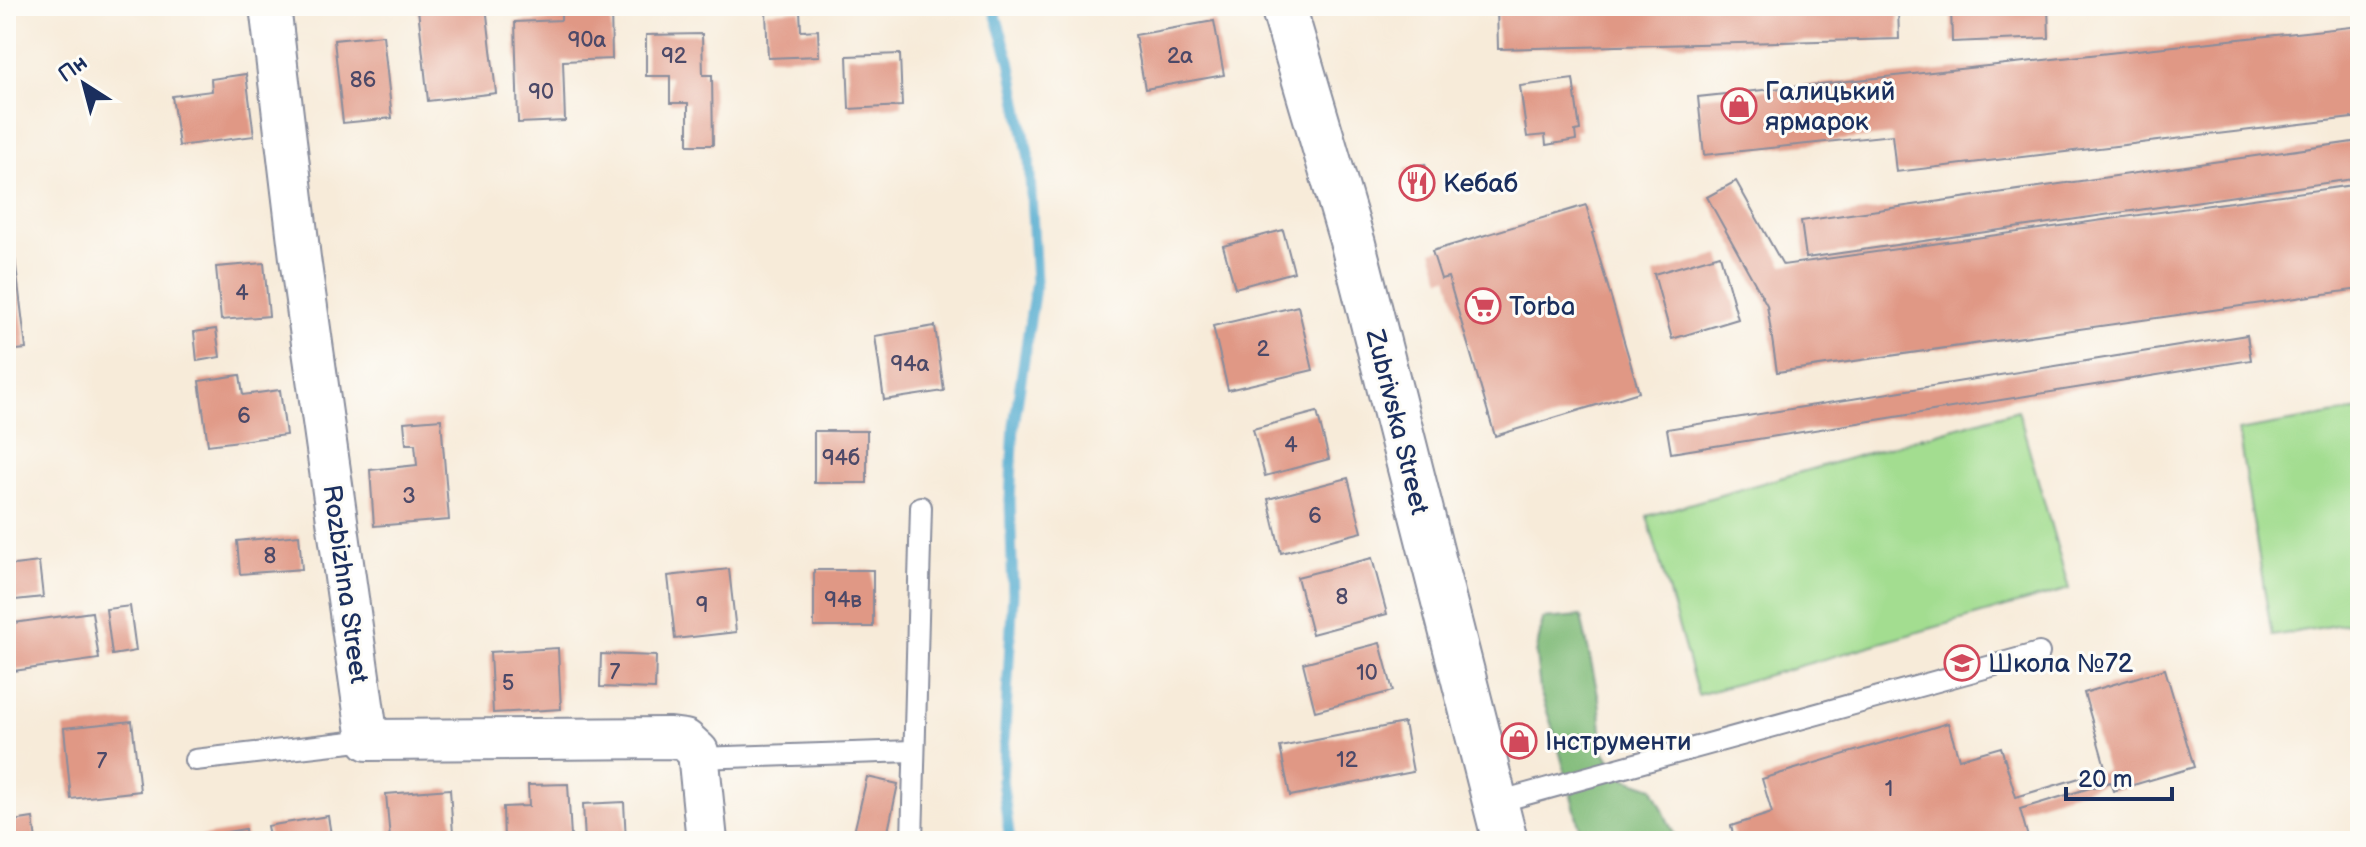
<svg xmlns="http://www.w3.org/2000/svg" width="2366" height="847" font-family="'Balsamiq Sans',sans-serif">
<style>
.green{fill:#a3dd90;stroke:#5f8677;stroke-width:2}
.forest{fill:#82bc7a;stroke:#4e766c;stroke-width:2}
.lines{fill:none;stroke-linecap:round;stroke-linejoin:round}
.stream{stroke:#52abcf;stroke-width:11}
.building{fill:#e09885}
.service-casing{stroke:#898d9c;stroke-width:24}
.minor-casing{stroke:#898d9c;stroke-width:44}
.tertiary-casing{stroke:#898d9c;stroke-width:48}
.service{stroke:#fff;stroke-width:20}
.minor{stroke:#fff;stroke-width:40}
.tertiary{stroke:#fff;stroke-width:44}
.labels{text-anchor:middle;stroke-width:6;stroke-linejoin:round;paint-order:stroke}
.number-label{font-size:22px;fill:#4c4968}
.poi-label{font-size:26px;fill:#1b2f5e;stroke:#fdfcf7;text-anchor:start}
.street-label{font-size:26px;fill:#1b2f5e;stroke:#fdfcf7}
</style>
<rect width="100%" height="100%" fill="#fdfcf7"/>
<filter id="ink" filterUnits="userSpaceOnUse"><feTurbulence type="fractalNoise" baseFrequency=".0125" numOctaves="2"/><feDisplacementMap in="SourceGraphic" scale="16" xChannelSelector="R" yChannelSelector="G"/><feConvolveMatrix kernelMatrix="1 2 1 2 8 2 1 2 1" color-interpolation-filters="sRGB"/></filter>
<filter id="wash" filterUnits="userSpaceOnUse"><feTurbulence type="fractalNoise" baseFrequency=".006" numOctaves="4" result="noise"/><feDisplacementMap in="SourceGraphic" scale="32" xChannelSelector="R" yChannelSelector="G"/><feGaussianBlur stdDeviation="1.8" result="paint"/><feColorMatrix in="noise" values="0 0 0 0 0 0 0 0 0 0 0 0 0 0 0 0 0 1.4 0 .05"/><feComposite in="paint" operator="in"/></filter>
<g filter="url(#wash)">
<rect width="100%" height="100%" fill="#f7ebd9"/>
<g class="green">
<polygon points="2018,410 2069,589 1698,695 1647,516"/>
<polygon points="2360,410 2360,621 2272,636 2238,431"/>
</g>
<polygon class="forest" points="1581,616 1599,699 1604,751 1621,777 1653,788 1677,841 1583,841 1556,738 1540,691 1536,654 1543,619"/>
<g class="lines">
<polyline class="stream" points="993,6 1010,61 1029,159 1036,281 1014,425 1010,500 1013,593 1002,780 1010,841"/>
</g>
<g id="blocks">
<g class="building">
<polygon points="442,6 486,6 496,93 428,101 418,9"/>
<polygon points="611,6 612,59 563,61 565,121 518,123 515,22 561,20 561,7"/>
<polygon points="1497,6 1898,6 1899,39 1498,49"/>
<polygon points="1951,6 2048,6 2049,38 1952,42"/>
<polygon points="800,10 801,31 818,30 819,56 768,58 766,12"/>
<polygon points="1214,21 1224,75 1145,89 1135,35"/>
<polygon points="2360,26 2360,117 1896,172 1892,135 1704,155 1698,97"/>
<polygon points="702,34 703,75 712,75 713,145 688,145 688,103 670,103 670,76 646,76 646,35"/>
<polygon points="383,35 392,118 343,123 334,40"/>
<polygon points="900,54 902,106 849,109 847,56"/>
<polygon points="246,74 254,136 179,146 172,96 212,91 211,79"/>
<polygon points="1573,79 1580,130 1575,131 1576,140 1546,145 1545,135 1527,137 1520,86"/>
<polygon points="2360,141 2360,178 1806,258 1801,221"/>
<polygon points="1425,164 1433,192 1413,198 1405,169"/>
<polygon points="1736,181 1783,265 2360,184 2360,289 1777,372 1767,305 1707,197"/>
<polygon points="1586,205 1594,232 1592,233 1639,392 1495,436 1448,277 1441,279 1432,251"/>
<polygon points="1283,230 1294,272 1235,288 1223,246"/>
<polygon points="14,250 26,349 6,351 6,251"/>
<polygon points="1720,255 1738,319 1672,339 1654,274"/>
<polygon points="264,263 269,316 221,320 216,267"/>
<polygon points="1298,306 1313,370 1228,390 1213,326"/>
<polygon points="935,326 944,391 884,400 875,336"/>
<polygon points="216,329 220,357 197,361 194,332"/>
<polygon points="2247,335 2251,360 1671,453 1667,429"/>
<polygon points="240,375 243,395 280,390 286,435 208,445 199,381"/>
<polygon points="1317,412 1329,459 1265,476 1253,429"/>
<polygon points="441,419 449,520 374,526 370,470 417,465 415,444 406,444 404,422"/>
<rect x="814" y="431" width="53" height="52"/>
<polygon points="1348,478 1362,532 1281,553 1268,499"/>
<polygon points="299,535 302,569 240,574 237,541"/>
<polygon points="1372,558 1387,614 1312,634 1297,577"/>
<polygon points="39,562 43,597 6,601 6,566"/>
<polygon points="729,569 736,632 675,639 668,576"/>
<rect x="814" y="570" width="59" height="57"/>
<polygon points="130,606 136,651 112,655 106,609"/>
<polygon points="92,612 99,659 6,672 6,624"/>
<polygon points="1380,643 1393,691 1315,711 1303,663"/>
<polygon points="558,648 561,709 493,713 490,652"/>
<polygon points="601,654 656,656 655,689 600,687"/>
<polygon points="2165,669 2194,767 2113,791 2110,782 2020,809 2029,841 1735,841 1731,826 1772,813 1762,779 1948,723 1959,759 2001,747 2016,797 2106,770 2084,693"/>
<polygon points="132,721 140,791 71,799 64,728"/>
<polygon points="1404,723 1413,772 1290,796 1280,747"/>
<polygon points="867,777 898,784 886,841 852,841"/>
<polygon points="568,784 571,837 504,840 503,807 529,806 528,785"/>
<polygon points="450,789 453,834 390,839 386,794"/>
<polygon points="624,802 626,841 585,841 583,804"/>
<polygon points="328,816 332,841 270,841 267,826"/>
<polygon points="33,818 36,841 6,841 6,822"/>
<polygon points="245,829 246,841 185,841 185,839"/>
</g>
</g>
</g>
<g filter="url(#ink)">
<use href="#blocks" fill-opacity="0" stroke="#898d9c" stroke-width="2"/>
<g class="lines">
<defs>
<g id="service">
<polyline points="698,758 913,751"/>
<polyline points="195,760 368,740"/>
<polyline points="1494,803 2039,653"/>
<polyline points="912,841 921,507"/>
</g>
<polyline id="minor" points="270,6 300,258 368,740 670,738 685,740 698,752 707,841"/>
<polyline id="tertiary" points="1283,6 1353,244 1505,841"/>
</defs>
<use href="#service" class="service-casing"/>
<use href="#minor" class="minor-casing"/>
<use href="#tertiary" class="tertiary-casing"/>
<use href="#service" class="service"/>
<use href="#minor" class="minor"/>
<use href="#tertiary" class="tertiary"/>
</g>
</g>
<defs>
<symbol id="shop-ring" viewBox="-11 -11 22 22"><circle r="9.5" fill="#fdfcf7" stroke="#d1495b" stroke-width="1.5"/><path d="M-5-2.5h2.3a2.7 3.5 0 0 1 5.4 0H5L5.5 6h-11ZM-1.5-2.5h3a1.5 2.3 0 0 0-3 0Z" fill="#d1495b"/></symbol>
<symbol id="restaurant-ring" viewBox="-11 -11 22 22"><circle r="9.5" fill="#fdfcf7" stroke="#d1495b" stroke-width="1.5"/><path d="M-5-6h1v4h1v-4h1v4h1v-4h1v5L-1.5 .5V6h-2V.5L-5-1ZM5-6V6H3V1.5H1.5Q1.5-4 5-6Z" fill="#d1495b"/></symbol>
<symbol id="supermarket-ring" viewBox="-11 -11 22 22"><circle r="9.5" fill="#fdfcf7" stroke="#d1495b" stroke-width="1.5"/><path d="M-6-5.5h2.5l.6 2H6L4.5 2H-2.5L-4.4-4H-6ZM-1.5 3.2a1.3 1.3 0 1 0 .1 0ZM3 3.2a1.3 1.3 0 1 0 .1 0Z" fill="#d1495b"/></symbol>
<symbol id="school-ring" viewBox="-11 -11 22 22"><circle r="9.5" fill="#fdfcf7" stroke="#d1495b" stroke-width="1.5"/><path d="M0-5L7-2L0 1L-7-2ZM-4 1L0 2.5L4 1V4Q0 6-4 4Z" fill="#d1495b"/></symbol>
</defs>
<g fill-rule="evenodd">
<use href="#shop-ring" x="1719" y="86" width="40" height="40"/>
<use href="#restaurant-ring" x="1397" y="163" width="40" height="40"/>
<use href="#supermarket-ring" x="1463" y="286" width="40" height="40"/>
<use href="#school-ring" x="1942" y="643" width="40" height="40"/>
<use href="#shop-ring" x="1499" y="721" width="40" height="40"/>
</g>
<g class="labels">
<g class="number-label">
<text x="587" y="47">90а</text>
<text x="674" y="63">92</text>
<text x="1180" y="63">2а</text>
<text x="363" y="87">86</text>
<text x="541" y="99">90</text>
<text x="242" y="300">4</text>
<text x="1263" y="356">2</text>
<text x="910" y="371">94а</text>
<text x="244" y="423">6</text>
<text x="1291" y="452">4</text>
<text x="841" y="465">94б</text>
<text x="409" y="503">3</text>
<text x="1315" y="523">6</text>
<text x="270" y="563">8</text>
<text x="1342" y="604">8</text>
<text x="843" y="607">94в</text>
<text x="702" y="612">9</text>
<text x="615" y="679">7</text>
<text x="1367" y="680">10</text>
<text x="508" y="690">5</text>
<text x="1347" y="767">12</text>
<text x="102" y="768">7</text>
<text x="1889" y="796">1</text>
</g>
<g class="poi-label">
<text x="1765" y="100">Галицький<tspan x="1765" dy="30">ярмарок</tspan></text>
<text x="1443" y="192">Кебаб</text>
<text x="1509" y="315">Torba</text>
<text x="1988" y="672">Школа №72</text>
<text x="1545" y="750">Інструменти</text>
</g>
<g class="street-label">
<text transform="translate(1398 422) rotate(76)" y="9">Zubrivska Street</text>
<text transform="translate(346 584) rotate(82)" y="9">Rozbizhna Street</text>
</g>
</g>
<rect width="2366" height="847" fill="none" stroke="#fdfcf7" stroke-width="32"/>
<g transform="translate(84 84) rotate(324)" stroke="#fdfcf7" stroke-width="6" paint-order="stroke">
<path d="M0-6L14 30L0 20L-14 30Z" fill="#1b2f5e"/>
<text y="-12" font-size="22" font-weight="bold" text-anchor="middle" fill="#1b2f5e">Пн</text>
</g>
<path d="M2066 787v12h106v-12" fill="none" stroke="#1b2f5e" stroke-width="4"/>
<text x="2078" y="787" font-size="24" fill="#1b2f5e" stroke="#fdfcf7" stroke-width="6" paint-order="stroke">20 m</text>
</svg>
